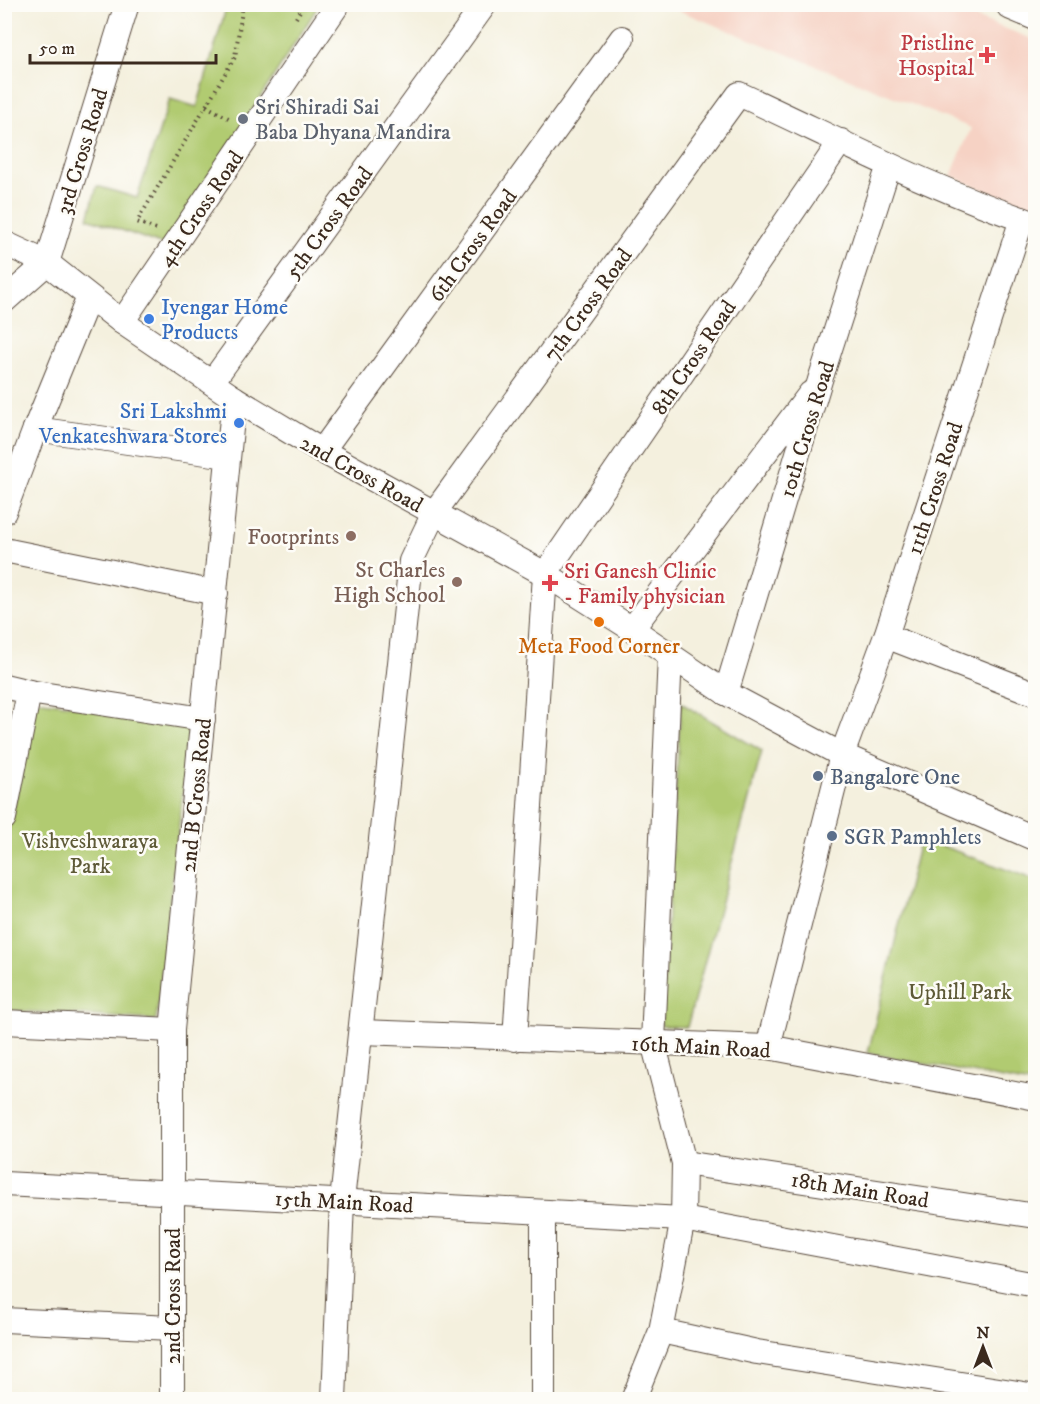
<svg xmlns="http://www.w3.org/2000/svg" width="1040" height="1404" font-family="'IM FELL DW Pica',serif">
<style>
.built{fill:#f6d2c4}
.green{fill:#b1cb71;stroke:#767a48;stroke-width:1.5}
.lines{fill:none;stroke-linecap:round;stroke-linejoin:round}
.minor-casing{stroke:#57483b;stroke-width:26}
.major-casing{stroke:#57483b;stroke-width:34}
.path{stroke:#57483b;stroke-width:4;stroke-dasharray:1.5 4.5;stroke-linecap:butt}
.minor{stroke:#fff;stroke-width:24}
.major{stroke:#fff;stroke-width:32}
.health-dot{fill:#e0444e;stroke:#fdfcf7;stroke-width:2}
.worship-dot{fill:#6b7280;stroke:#fdfcf7;stroke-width:2}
.shop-dot{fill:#3f7fe0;stroke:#fdfcf7;stroke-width:2}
.education-dot{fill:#8d6e63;stroke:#fdfcf7;stroke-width:2}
.food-dot{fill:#e8710a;stroke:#fdfcf7;stroke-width:2}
.service-dot{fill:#5c6f8a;stroke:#fdfcf7;stroke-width:2}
.labels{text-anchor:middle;stroke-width:5;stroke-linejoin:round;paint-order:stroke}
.health-label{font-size:22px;fill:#be3a42;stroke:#fdfcf7;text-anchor:end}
.worship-label{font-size:22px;fill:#5b616d;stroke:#fdfcf7;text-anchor:start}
.street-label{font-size:22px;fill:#3b2a1e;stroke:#fdfcf7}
.shop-label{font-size:22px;fill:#366cbe;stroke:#fdfcf7;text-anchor:start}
.education-label{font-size:22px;fill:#785e54;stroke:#fdfcf7;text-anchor:end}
.food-label{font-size:22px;fill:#c56008;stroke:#fdfcf7}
.service-label{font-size:22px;fill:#4e5e75;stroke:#fdfcf7;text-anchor:start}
.park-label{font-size:22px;fill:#5e5a37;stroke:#fdfcf7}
</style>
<rect width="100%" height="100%" fill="#fdfcf7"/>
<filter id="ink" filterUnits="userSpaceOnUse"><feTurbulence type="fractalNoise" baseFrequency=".0167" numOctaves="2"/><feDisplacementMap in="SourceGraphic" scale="12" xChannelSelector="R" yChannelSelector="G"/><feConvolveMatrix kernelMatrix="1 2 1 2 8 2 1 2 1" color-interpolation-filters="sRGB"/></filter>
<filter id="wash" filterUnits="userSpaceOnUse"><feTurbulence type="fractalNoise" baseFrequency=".008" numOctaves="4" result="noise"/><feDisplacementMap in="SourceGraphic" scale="24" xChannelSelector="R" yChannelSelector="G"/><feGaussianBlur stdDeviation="1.35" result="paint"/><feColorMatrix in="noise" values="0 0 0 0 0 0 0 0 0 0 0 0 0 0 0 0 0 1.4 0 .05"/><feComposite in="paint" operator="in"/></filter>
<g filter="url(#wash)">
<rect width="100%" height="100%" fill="#f4f0de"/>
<polygon class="built" points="665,5 944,5 1035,40 1035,212 951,176 971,128"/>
<g class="green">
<polygon points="227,5 319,5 166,246 88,218 97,186 137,198 170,99 197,107"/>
<polygon points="36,700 191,722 156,1020 5,1010 5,848"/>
<polygon points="681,703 762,751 687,1027 661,1026"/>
<polygon points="920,838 1035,880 1035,1085 868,1053"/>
</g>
</g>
<g filter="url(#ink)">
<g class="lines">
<defs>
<g id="minor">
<polyline points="4,243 47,263 122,322 234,398 322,451 545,574 632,629 726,693 842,755 1036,839"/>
<polyline points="4,301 47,263 127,4"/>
<polyline points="122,322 338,4"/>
<polyline points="212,382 485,4"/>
<polyline points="35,429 228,456"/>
<polyline points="322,451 622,38"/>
<polyline points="4,512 35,429 89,297"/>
<polyline points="4,550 216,593"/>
<polyline points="632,629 810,394"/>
<polyline points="886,636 1036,694"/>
<polyline points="4,686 29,692 203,719"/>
<polyline points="726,693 820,380 889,165"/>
<polyline points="4,818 29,692"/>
<polyline points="4,1022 172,1030"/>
<polyline points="361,1032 768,1047 1036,1098"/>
<polyline points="515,1039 545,574 841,141"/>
<polyline points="768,1047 842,755 886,636 1022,219"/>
<polyline points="684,1163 1036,1216"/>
<polyline points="4,1184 683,1219 1036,1285"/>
<polyline points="543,1213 543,1400"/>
<polyline points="4,1320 171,1328"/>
<polyline points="661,1331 757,1352 1036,1396"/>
<polyline points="172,1400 172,1030 234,398"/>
<path d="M334,1400L342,1201L411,561L434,513L739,94C837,139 933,190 1036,224"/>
<polyline points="633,1400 661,1331 683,1219 684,1163 653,1042 670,655"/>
</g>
<polyline id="major" points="1012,4 1036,14"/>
</defs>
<use href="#minor" class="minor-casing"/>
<use href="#major" class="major-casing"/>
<g class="path">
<polyline points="296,18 304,4"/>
<polyline points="206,106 232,120"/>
<polyline points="156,229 137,222 235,57 243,4"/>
</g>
<use href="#minor" class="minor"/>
<use href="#major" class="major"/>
</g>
</g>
<g class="health-dot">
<path d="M984 46h6v6h6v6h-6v6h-6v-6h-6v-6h6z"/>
<path d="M547 574h6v6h6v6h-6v6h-6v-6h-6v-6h6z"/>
</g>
<circle class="worship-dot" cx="243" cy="119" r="6"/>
<g class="shop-dot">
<circle cx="149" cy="319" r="6"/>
<circle cx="239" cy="423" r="6"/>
</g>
<g class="education-dot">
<circle cx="351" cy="536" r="6"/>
<circle cx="457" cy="582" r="6"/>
</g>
<circle class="food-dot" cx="599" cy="622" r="6"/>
<g class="service-dot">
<circle cx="818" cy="776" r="6"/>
<circle cx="832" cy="836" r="6"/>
</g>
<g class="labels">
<g class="health-label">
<text x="974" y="50">Pristline<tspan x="974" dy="25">Hospital</tspan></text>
<text x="564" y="578" text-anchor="start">Sri Ganesh Clinic<tspan x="564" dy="25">- Family physician</tspan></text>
</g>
<g class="worship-label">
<text x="255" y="114">Sri Shiradi Sai<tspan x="255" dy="25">Baba Dhyana Mandira</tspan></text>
</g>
<g class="street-label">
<text transform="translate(81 151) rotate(-73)" y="8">3rd Cross Road</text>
<text transform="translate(200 208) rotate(-56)" y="8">4th Cross Road</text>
<text transform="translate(328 222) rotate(-54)" y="8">5th Cross Road</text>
<text transform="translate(472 245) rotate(-54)" y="8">6th Cross Road</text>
<text transform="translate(587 304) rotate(-54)" y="8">7th Cross Road</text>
<text transform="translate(693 357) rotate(-56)" y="8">8th Cross Road</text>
<text transform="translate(806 429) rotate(-73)" y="8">10th Cross Road</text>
<text transform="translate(362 473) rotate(29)" y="8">2nd Cross Road</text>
<text transform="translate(934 488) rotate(-72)" y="8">11th Cross Road</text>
<text transform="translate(195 795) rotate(-84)" y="8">2nd B Cross Road</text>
<text transform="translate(701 1046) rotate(3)" y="8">16th Main Road</text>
<text transform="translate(860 1189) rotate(9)" y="8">18th Main Road</text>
<text transform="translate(344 1201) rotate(3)" y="8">15th Main Road</text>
<text transform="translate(172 1296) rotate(-90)" y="8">2nd Cross Road</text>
</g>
<g class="shop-label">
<text x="161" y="314">Iyengar Home<tspan x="161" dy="25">Products</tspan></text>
<text x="227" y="418" text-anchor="end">Sri Lakshmi<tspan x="227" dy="25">Venkateshwara Stores</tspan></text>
</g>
<g class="education-label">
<text x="339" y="544">Footprints</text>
<text x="445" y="577">St Charles<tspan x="445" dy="25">High School</tspan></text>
</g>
<g class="food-label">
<text x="599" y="653">Meta Food Corner</text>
</g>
<g class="service-label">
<text x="830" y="784">Bangalore One</text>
<text x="844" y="844">SGR Pamphlets</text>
</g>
<g class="park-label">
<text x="90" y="848">Vishveshwaraya<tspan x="90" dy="25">Park</tspan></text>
<text x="960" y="999">Uphill Park</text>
</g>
</g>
<rect width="1040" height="1404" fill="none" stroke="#fdfcf7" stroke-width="24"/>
<g transform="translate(983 1347)" stroke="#fdfcf7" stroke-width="4.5" paint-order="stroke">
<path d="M0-4.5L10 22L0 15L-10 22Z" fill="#3b2a1e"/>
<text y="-9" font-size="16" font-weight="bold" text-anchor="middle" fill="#3b2a1e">N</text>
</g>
<path d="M30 54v9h186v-9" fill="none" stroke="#3b2a1e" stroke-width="3"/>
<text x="39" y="54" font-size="18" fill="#3b2a1e" stroke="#fdfcf7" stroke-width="4.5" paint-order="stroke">50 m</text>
</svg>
